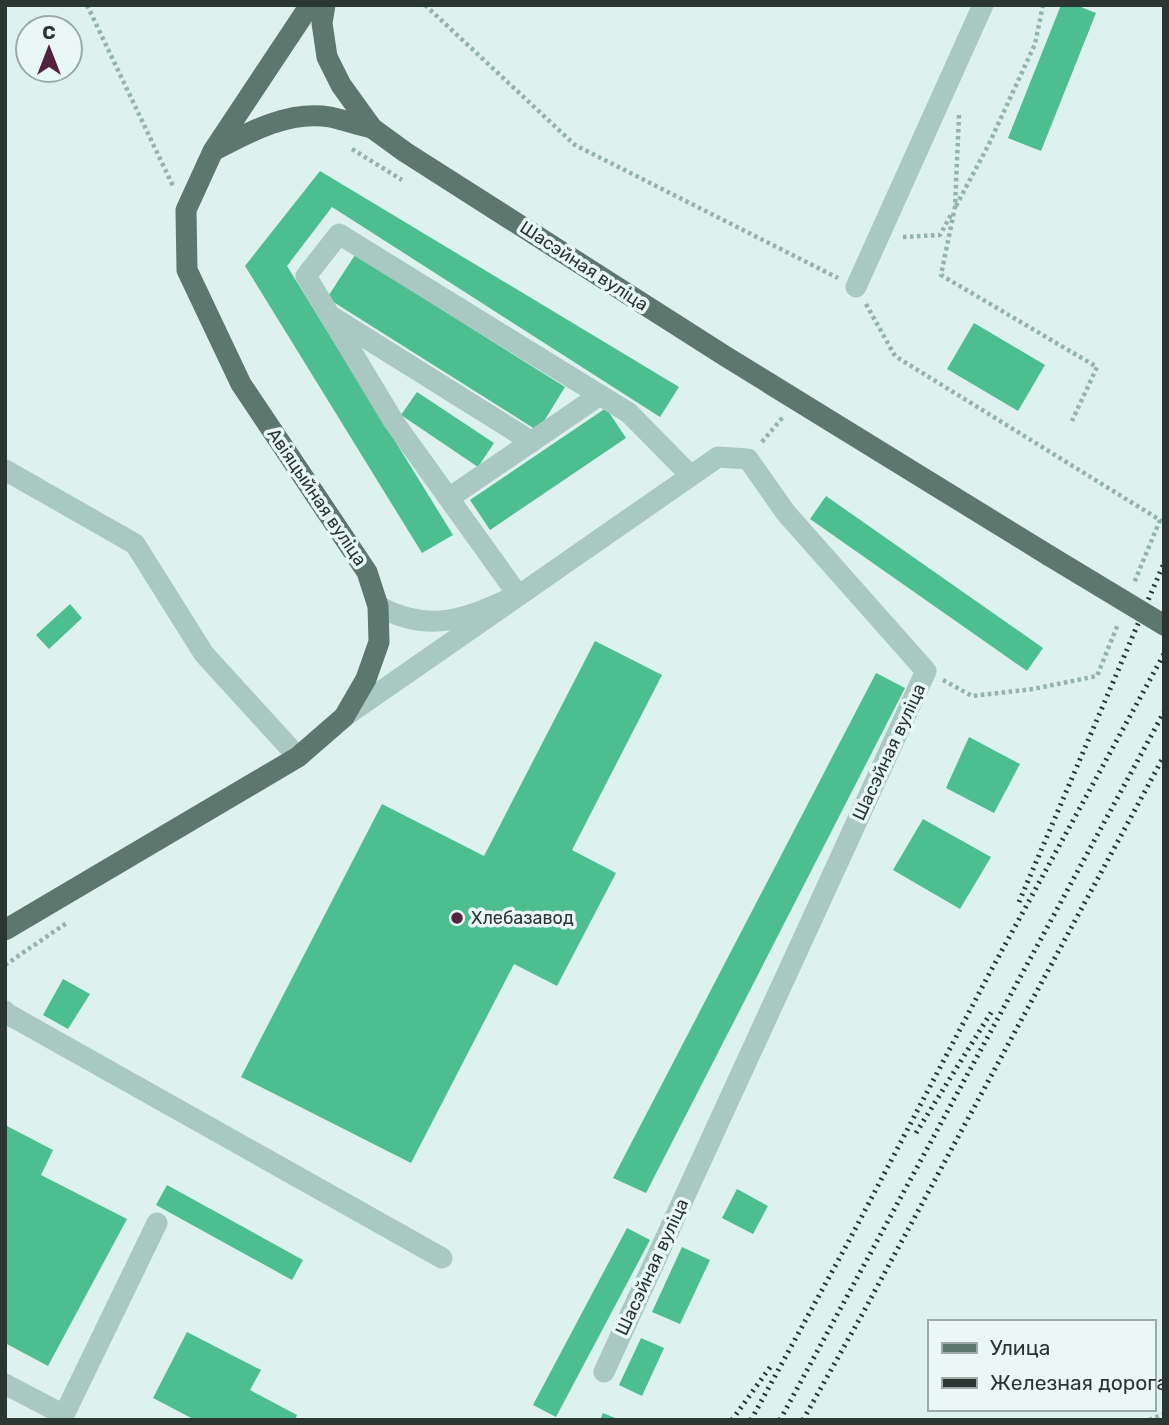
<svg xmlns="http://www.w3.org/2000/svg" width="1169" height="1425" font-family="Rubik,sans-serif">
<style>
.building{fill:#4dbe8f}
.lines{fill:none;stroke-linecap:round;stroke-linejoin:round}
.path{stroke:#93b4ac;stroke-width:4.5;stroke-dasharray:3.5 3.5;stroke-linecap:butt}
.minor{stroke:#a9c8c2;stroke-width:21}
.major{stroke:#5b776e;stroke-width:21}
.rail{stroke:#293631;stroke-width:5;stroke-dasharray:2 5;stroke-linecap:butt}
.major-bridge{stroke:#5b776e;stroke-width:21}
.poi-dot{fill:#54213f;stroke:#e9f8f7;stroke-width:2.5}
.labels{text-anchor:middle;stroke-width:7;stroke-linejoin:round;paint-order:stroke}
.street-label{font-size:18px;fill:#293631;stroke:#e9f8f7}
.poi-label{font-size:18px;fill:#293631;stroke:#e9f8f7;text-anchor:start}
</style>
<rect width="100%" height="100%" fill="#ddf1ee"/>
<g class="building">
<polygon points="1061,5 1076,5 1096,13 1041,151 1008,138"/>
<polygon points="320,171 679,387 660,417 332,207 287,266 453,535 422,553 245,266"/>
<polygon points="355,255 565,387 538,431 327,298"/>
<polygon points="974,323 1045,365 1018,411 947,369"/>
<polygon points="417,392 494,443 478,467 401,415"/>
<polygon points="606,408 626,438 490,530 470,500"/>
<polygon points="826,496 1043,648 1027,671 810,519"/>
<polygon points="70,604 82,618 49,649 36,635"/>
<polygon points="595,641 662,675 572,850 616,873 557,986 514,964 411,1163 241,1077 382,804 484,856"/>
<polygon points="876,673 905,688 646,1193 613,1178"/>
<polygon points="969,737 1020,764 994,813 946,788"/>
<polygon points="923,819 991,857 960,909 893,870"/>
<polygon points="63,979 90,994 68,1029 43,1015"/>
<polygon points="5,1125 53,1150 41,1175 127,1219 48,1366 5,1343"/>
<polygon points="167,1185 303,1260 292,1280 156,1205"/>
<polygon points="737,1189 768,1206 753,1234 722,1218"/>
<polygon points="627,1228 650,1240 556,1417 533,1405"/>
<polygon points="682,1247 710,1260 680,1324 652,1312"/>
<polygon points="187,1332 261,1370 250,1390 297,1415 295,1420 195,1420 153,1398"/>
<polygon points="641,1338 664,1348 642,1396 619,1385"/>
<polygon points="603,1413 620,1420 600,1420"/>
</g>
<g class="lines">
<g class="path">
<polyline points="87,5 173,186"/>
<polyline points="425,5 575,145 838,278"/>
<polyline points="959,115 955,207 941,275 1097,367 1072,421"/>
<polyline points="352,149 402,180"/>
<polyline points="956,206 989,144 1035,44 1043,5"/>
<polyline points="903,237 940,235 952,213"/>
<polyline points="866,304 895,356 1160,520 1134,583"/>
<polyline points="762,442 783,417"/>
<polyline points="943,680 972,696 1033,689 1097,676 1118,624"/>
<polyline points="5,965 68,922"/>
<polyline points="1149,1420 1164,1414"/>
</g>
<g class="minor">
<polyline points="856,287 983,5"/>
<polyline points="334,318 532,442"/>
<polyline points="5,470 135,544 204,654 298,757"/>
<polyline points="449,498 600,395"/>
<path d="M378,606C431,635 468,618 518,595L394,422L306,276L339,234L629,413L690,475"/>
<polyline points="344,717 718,457 748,459 786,513 926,671 604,1372"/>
<polyline points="5,1011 6,1013 442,1258"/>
<polyline points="5,1384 64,1415 157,1223"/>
</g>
<g class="major">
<polyline points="325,5 322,23 327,57 341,85 372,128 405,152 725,356 1048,555"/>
<path d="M215,150C249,132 289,110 330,117C344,120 358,125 372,128"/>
<polyline points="5,930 298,757 344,717 366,679 379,642 378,606 367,572 241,384 187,270 186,210 213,151 310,5"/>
</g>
<g class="rail">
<polyline points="1019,902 1164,563"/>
<polyline points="916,1133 992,1011"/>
<polyline points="732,1420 771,1366"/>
<polyline points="751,1420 851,1237 988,976 1164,654"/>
<polyline points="780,1420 1164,712"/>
<polyline points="803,1420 864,1311 1164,756"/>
</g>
<polyline class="major-bridge" points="1048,555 1164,625"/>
</g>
<circle class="poi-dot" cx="457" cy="918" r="7"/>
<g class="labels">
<g class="street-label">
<text transform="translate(584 266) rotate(33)" y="6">Шасэйная вуліца</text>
<text transform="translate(317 497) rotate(56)" y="6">Авіяцыйная вуліца</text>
<text transform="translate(889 752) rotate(-65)" y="6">Шасэйная вуліца</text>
<text transform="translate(652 1267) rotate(-65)" y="6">Шасэйная вуліца</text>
</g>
<g class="poi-label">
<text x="471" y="924">Хлебазавод</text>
</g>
</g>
<rect width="1169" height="1425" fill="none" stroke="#293631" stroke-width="14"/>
<rect x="928" y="1320" width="228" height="91" fill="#e9f8f7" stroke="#9caaa8" stroke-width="2"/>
<rect x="942" y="1343" width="35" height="10" fill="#5b776e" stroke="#9caaa8" stroke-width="2"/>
<text x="990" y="1355" font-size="21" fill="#293631">Улица</text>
<rect x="942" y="1378" width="35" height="10" fill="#293631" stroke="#9caaa8" stroke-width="2"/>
<text x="990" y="1390" font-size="21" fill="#293631">Железная дорога</text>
<g transform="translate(49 49)"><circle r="33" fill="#e9f8f7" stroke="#9caaa8" stroke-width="2"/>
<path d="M0-5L12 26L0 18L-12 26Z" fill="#54213f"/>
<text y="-10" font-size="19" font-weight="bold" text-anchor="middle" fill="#293631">С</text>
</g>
</svg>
